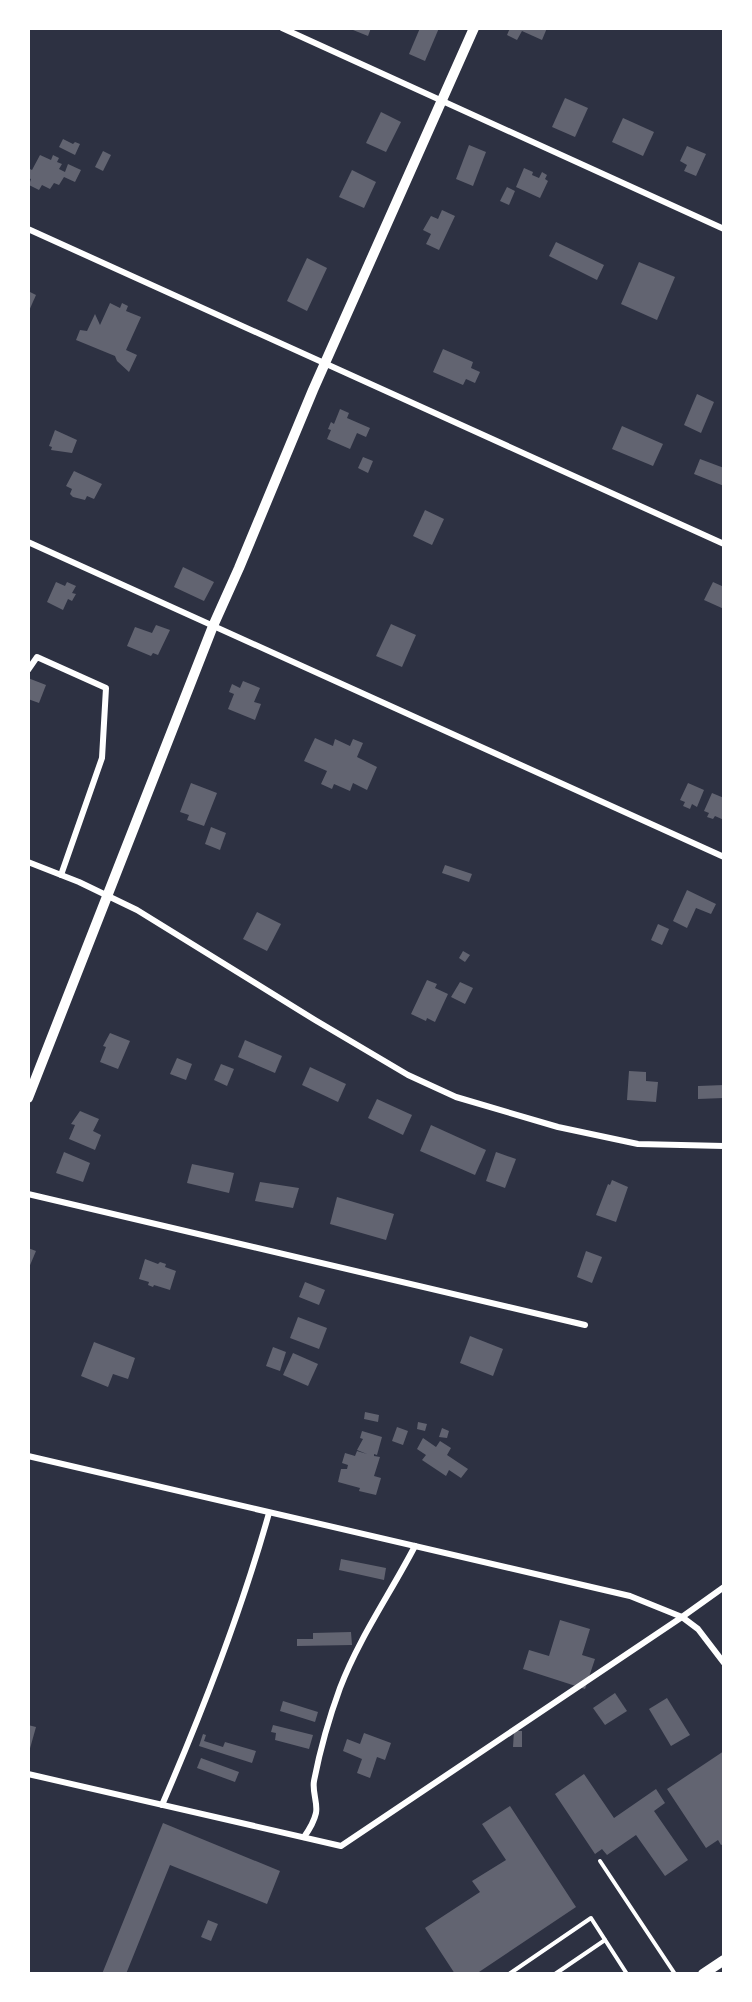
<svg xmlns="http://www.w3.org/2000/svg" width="752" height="2002" font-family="Ubuntu,sans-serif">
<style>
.building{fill:#626471}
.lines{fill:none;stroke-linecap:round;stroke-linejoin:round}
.service{stroke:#fff;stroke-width:4}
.minor{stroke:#fff;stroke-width:6}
.tertiary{stroke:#fff;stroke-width:10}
</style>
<rect width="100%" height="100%" fill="#2d3142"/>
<g class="building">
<polygon points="348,28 371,28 368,36"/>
<polygon points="420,28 439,28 425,61 409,54"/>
<polygon points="510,28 547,28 542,40 522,31 517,40 507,35"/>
<polygon points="565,98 588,108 575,137 552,127"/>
<polygon points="381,112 401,122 386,152 366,143"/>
<polygon points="623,118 654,132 643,156 612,142"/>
<polygon points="63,139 73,144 75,142 80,144 75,155 59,147"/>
<polygon points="469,145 486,152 473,186 456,179"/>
<polygon points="687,146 706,154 696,176 684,171 687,165 680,161"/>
<polygon points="103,151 111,155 103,171 95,167"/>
<polygon points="40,155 51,160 53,155 59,158 57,162 62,164 59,169 65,172 68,164 81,170 75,182 64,177 59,185 54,183 50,189 42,185 39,190 29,185 31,179 28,178 28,168 32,170"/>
<polygon points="524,168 533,172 532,175 539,178 542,172 547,175 545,179 548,181 540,198 516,187"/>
<polygon points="352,170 376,182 364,208 339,197"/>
<polygon points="507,187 515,191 509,205 500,201"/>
<polygon points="442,210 455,216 439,250 426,244 431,234 423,230 431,216 438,219"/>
<polygon points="556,242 604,265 597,280 549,256"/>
<polygon points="307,258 327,268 307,311 287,301"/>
<polygon points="639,262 675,277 657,320 621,304"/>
<polygon points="28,291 36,295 28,313"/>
<polygon points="110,303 120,308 122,303 128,306 126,311 141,317 126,350 137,355 129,372 117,361 115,356 76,340 80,330 87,331 95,314 100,325"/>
<polygon points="443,349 473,362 471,368 480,372 475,383 466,379 463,385 433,372"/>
<polygon points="697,394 714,402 701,433 684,425"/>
<polygon points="340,409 349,413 347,418 370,428 366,437 357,433 350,449 327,439 331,430 328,429 331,422 334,424"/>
<polygon points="622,426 663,444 653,466 612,449"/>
<polygon points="55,430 77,440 72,453 51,450 52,447 49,446"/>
<polygon points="363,457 373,461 368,473 358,468"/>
<polygon points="700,459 724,468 724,486 694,474"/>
<polygon points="74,471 102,484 94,499 87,496 85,500 73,497 70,494 72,489 66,486"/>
<polygon points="425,510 444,519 432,545 413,536"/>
<polygon points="183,567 214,582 204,601 174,587"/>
<polygon points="56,582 65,586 67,582 76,586 72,593 76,594 72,601 68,599 63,610 47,602"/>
<polygon points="713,582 724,587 724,609 704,600"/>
<polygon points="391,624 416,635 402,667 376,656"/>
<polygon points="156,625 170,630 158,655 153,653 151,656 127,646 135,627 152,633"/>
<polygon points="28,678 46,685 39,703 28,699"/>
<polygon points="243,681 260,688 254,702 261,704 255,720 228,709 234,694 229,692 232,684 240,688"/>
<polygon points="315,738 333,746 335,739 350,746 353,739 363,743 357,757 377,767 367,790 353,783 350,791 334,784 332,789 321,784 327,771 304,761"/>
<polygon points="191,783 217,793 204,826 187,820 189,815 180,812"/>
<polygon points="688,783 704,790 697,807 692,804 690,809 683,806 685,802 680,800"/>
<polygon points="712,793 724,798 724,820 715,816 713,819 707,817 709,813 704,811"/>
<polygon points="211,827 226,833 220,850 205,844"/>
<polygon points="445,865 472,874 469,882 442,873"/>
<polygon points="687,890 716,904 711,914 696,908 687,928 673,921"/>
<polygon points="257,912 281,924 267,951 243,939"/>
<polygon points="658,924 669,929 662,945 651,940"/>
<polygon points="463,951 470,955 465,962 459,958"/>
<polygon points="427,980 437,984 435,988 448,994 435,1022 427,1018 426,1021 411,1014"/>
<polygon points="460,982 473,988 465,1004 451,997"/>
<polygon points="110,1033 130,1041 118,1069 100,1062 106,1047 103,1046"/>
<polygon points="245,1040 282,1056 275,1073 238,1057"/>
<polygon points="177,1058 192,1064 186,1080 170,1074"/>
<polygon points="221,1064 234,1069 227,1086 214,1080"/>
<polygon points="310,1067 346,1084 338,1102 302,1085"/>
<polygon points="629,1071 646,1072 646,1081 658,1082 656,1102 627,1100"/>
<polygon points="724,1085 724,1098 698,1099 698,1086"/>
<polygon points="377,1099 412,1115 403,1135 368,1118"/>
<polygon points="80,1111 99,1119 93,1131 101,1135 95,1150 69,1139 75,1125 71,1124"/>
<polygon points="431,1125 486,1150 475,1175 420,1151"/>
<polygon points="64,1152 90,1163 83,1182 56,1173"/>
<polygon points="496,1152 516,1159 505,1188 486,1181"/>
<polygon points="192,1164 234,1173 229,1193 187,1183"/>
<polygon points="612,1180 628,1187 616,1222 596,1215 608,1184 610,1185"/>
<polygon points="260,1182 299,1188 293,1208 255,1201"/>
<polygon points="337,1197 394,1214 386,1240 330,1224"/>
<polygon points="28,1248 36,1251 28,1270"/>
<polygon points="586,1251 602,1257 592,1283 577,1277"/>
<polygon points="145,1259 158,1264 160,1262 166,1264 165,1267 176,1271 170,1290 154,1285 153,1287 148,1285 149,1282 139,1279"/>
<polygon points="305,1282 325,1290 319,1305 299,1297"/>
<polygon points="298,1317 327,1328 319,1349 290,1338"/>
<polygon points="470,1336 503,1349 493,1376 460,1363"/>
<polygon points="94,1342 135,1358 128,1379 113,1374 108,1387 81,1376"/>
<polygon points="273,1347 286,1352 280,1371 266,1366"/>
<polygon points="293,1353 318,1364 308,1386 283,1375"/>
<polygon points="365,1412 379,1415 378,1422 364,1419"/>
<polygon points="418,1422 427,1424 425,1431 417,1429"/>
<polygon points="397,1427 408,1431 403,1445 392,1441"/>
<polygon points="442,1428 449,1431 447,1438 439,1437"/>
<polygon points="362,1431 382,1437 377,1455 374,1454 374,1456 380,1457 374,1476 381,1478 376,1495 359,1491 360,1488 338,1482 341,1469 347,1469 348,1465 342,1463 345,1453 355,1456 357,1451 367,1454 357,1450 363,1439 360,1438"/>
<polygon points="423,1438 436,1447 440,1441 451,1448 447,1455 468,1469 461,1478 449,1470 446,1476 422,1460 426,1455 417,1449"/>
<polygon points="341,1559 386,1568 384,1580 339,1570"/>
<polygon points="560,1620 590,1629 582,1655 595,1659 585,1689 523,1669 529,1650 549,1656"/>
<polygon points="351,1632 352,1645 297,1646 297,1639 313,1639 313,1633"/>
<polygon points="615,1693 627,1711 605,1725 593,1708"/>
<polygon points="667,1698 690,1735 671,1746 649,1709"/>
<polygon points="283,1701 318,1712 315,1722 280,1711"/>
<polygon points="28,1725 36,1727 29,1752 28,1751"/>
<polygon points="273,1725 313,1735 309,1749 275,1740 276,1733 271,1732"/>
<polygon points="514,1731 522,1731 522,1747 513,1747"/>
<polygon points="364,1733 391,1743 385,1760 377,1757 370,1778 357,1773 362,1759 343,1751 347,1739 360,1744"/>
<polygon points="203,1734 206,1735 204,1741 223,1747 225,1742 256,1751 252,1763 199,1746"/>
<polygon points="724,1751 724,1844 721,1845 718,1840 706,1848 667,1789"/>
<polygon points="201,1758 239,1772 235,1782 197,1768"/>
<polygon points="584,1774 614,1818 656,1789 665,1803 654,1811 688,1860 665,1876 636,1835 607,1855 602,1849 595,1854 555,1794"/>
<polygon points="510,1806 576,1907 476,1974 455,1974 425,1928 480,1892 472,1881 506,1860 482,1824"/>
<polygon points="163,1823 280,1871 267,1904 170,1865 126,1974 102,1974"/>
<polygon points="208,1920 218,1924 211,1941 201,1937"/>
</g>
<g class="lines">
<g class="service">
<polyline points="600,1861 675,1974"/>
<polyline points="509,1974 591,1918 627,1974"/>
<polyline points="555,1974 605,1940"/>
</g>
<g class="minor">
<polyline points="282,28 724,229"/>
<polyline points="28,229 724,544"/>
<polyline points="28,542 724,857"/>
<polyline points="28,670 37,657 106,688 102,758 61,875"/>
<polyline points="28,862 79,882 137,910 315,1020 408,1075 456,1097 558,1127 638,1144 724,1146"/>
<polyline points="28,1194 585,1325"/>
<polyline points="28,1456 630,1596 682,1617 698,1629 724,1663"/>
<polyline points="28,1774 341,1846 682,1617 724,1587"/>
<path d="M162,1805C203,1710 241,1613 269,1513"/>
<path d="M304,1837C309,1830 314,1822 316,1813C318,1803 312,1792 314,1781C320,1750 329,1718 340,1688C359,1638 390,1594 415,1546"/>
</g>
<g class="tertiary">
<polyline points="28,1098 213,626 239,568 313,390 474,28"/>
<polyline points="703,1974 724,1960"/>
</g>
</g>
<rect width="752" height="2002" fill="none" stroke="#ffffff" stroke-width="60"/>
</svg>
